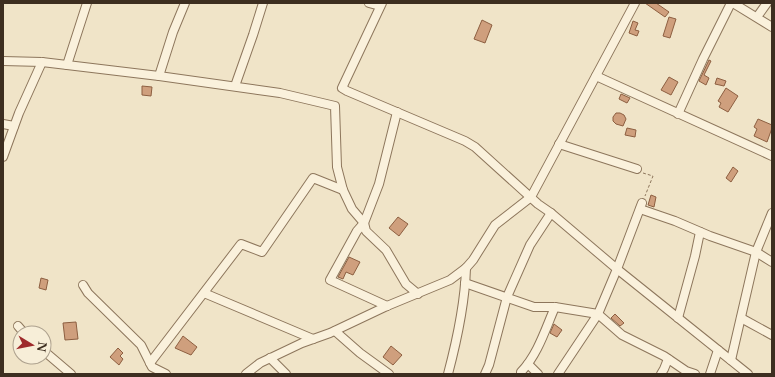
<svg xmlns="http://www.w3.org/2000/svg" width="775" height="377" font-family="'Libre Baskerville',serif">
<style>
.building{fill:#cf9f7d;stroke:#8d5f41}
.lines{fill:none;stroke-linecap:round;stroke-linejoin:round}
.minor-casing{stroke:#8d765c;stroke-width:10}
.path{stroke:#8d765c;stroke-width:1;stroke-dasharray:3 2;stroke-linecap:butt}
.minor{stroke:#faf1dc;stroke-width:8}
</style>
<rect width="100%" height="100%" fill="#f0e4c8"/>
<g class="building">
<polygon points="645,3 656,3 669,12 665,17"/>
<polygon points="669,17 676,19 670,38 663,36"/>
<polygon points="482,20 492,25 485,43 474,39"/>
<polygon points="633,21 638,23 635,30 639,31 637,36 629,33"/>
<polygon points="709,60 711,61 704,75 709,78 706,85 699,81"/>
<polygon points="669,77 678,82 671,95 661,90"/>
<polygon points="717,78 726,81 724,86 715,84"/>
<polygon points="142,86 152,87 151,96 142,95"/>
<polygon points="726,88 738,96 728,112 719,107 721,103 718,101"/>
<polygon points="621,94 630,98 627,103 619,99"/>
<polygon points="616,113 620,113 624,115 626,119 623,126 616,124 613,121 613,117"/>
<polygon points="758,119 772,125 772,128 767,142 754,136 757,129 754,127"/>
<polygon points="627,128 636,130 635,137 625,135"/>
<polygon points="733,167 738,171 731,182 726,178"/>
<polygon points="651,195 656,197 654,207 648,205"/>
<polygon points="398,217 408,224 399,236 389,228"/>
<polygon points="349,257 360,262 353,275 346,272 343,279 338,277"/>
<polygon points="41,278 48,280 46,290 39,288"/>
<polygon points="615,314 624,323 620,326 611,318"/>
<polygon points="76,322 78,339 65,340 63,323"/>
<polygon points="554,324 562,330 557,337 550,333"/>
<polygon points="183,336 197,347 191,355 175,348"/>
<polygon points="391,346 402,355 393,365 383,357"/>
<polygon points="118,348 123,353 120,356 123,359 119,365 110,357"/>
</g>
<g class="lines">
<defs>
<g id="minor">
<polyline points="369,3 380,6"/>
<polyline points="382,3 342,88 347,91 465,141 475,147 538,204 551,213 617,269 748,374"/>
<polyline points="733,3 772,27"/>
<polyline points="757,17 767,3"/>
<polyline points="3,61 42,62 159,76 280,93 335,106 337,167 343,190 352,209 364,223 366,231 386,250 406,284 418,294"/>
<polyline points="67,65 87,3"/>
<polyline points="159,76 173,32 185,3"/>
<polyline points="596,76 772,156"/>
<polyline points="235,86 253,35 263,3"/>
<polyline points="678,114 703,59 731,3"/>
<polyline points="3,124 14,126"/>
<polyline points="559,144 637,169"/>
<polyline points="3,157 19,113 42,62"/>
<polyline points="640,209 675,221 710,236 756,252 772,262"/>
<polyline points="465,283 534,307 555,307 598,314 622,335 664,356 686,371 695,374"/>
<polyline points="83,285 88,293 141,345 152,367 166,374"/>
<polyline points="204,293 313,339"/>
<polyline points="387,306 330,280 357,231 364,223 379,184 397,112"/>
<polyline points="678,318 695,256 700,232"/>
<polyline points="741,318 772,335"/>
<polyline points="18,326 24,333"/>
<polyline points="335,331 360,353 389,374"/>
<polyline points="44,351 71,374"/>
<polyline points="270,358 286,374"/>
<polyline points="731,360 756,252 772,213"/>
<polyline points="150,363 241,244 262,252 313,178 343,190"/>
<polyline points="528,364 538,374"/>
<polyline points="246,374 260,363 302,343 330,333 387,306 450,280 466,268 473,260 495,225 531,197 635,3"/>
<path d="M448,374C457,340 465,303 466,268"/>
<polyline points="485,374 489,365 507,297 530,245 551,213"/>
<path d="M521,374V372C538,354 545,330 555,307"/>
<polyline points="558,374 598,314 617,269 642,203"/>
<polyline points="661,374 664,369 668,359"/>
<polyline points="710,374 718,350"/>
</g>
</defs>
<use href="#minor" class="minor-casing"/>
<polyline class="path" points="643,173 653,176 645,196"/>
<use href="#minor" class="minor"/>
</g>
<rect width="775" height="377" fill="none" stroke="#3d2e20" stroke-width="8"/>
<g transform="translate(32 345) rotate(100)"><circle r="19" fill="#f7eed8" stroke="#ada18e"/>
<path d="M0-3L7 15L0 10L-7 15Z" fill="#9e2a2b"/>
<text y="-6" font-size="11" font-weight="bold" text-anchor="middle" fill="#3d2e20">N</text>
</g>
</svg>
